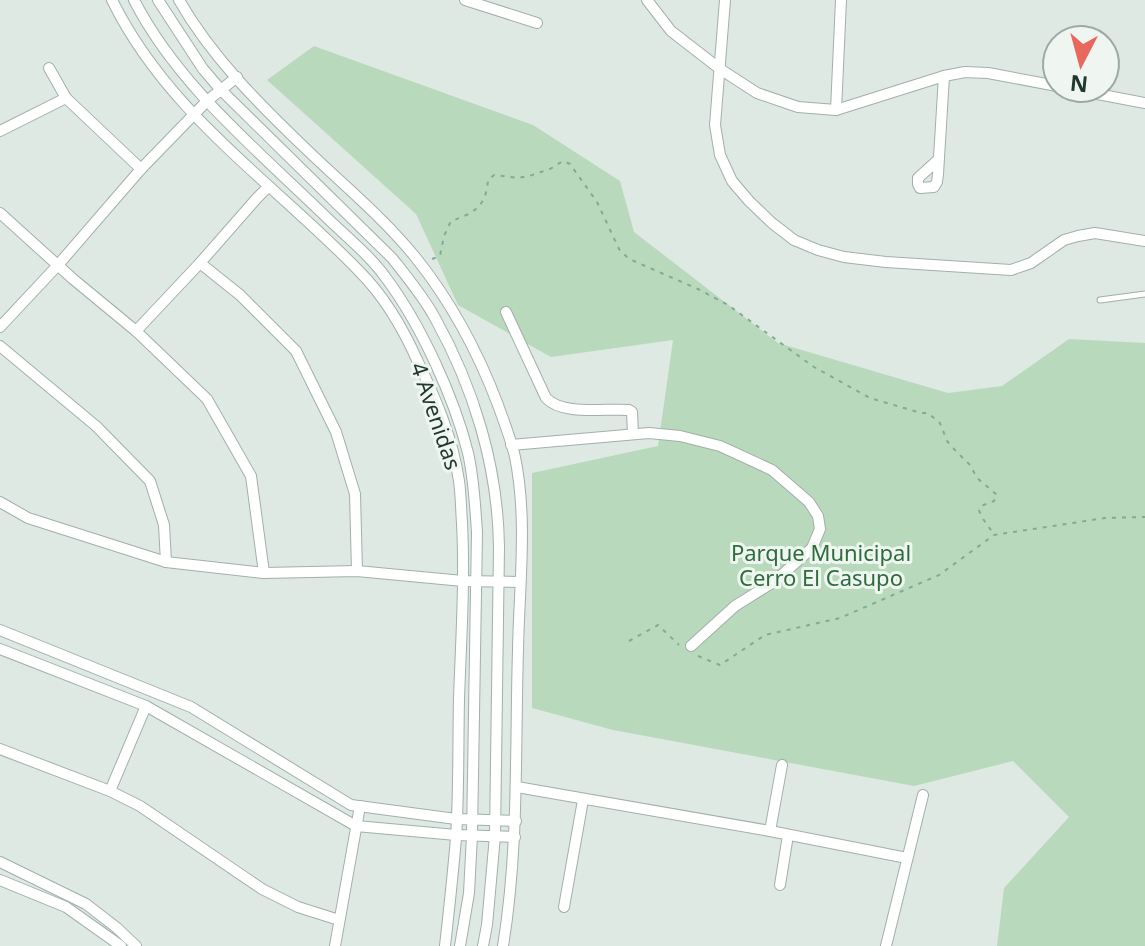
<svg xmlns="http://www.w3.org/2000/svg" width="1145" height="946" font-family="'Noto Sans',sans-serif">
<style>
.green{fill:#b9d9bc}
.lines{fill:none;stroke-linecap:round;stroke-linejoin:round}
.service-casing{stroke:#a2b0a9;stroke-width:7}
.minor-casing{stroke:#a2b0a9;stroke-width:12}
.path{stroke:#81ab97;stroke-width:2;stroke-dasharray:4 6;stroke-linecap:butt}
.service{stroke:#fff;stroke-width:5}
.minor{stroke:#fff;stroke-width:10}
.labels{text-anchor:middle;stroke-width:6;stroke-linejoin:round;paint-order:stroke}
.street-label{font-size:22px;fill:#21382e;stroke:#eff6f1}
.park-label{font-size:22px;fill:#2e6c3c;stroke:#eff6f1}
</style>
<rect width="100%" height="100%" fill="#dfe9e3"/>
<polygon class="green" points="314,46 533,125 620,181 634,232 778,343 948,393 1002,386 1069,339 1145,343 1145,946 997,946 1004,888 1069,817 1013,761 914,786 613,730 532,708 532,473 658,446 673,340 551,357 458,305 416,214 267,80"/>
<g class="lines">
<defs>
<polyline id="service" points="1100,300 1145,294"/>
<g id="minor">
<path d="M112,0C168,114 273,182 359,271C385,297 403,328 418,362C436,399 453,439 459,481C461,495 461,510 462,523C465,582 461,640 459,699C458,745 459,792 456,838C453,874 449,910 445,946"/>
<path d="M134,0C177,84 255,148 322,213C343,234 369,254 386,278C421,325 454,397 468,453C474,479 475,505 477,532L472,835L469,893L460,946"/>
<path d="M158,0L203,69L221,90L392,258C407,277 423,296 435,318C474,388 498,467 499,547L495,836L487,925L483,946"/>
<path d="M179,0C211,56 258,103 304,147C342,184 383,217 416,258C452,303 478,352 498,405C504,422 511,439 515,457C528,520 519,587 518,650C515,749 519,848 503,946"/>
<polyline points="465,0 537,23"/>
<polyline points="647,0 671,31 720,69 757,93 798,107 836,110 944,76 965,72 988,73 1057,86"/>
<polyline points="725,0 715,125 720,155 732,181 749,201 772,223 794,240 818,250 844,257 886,262 1011,270 1031,263 1064,240 1078,236 1095,233 1145,241"/>
<polyline points="49,68 66,98 141,169"/>
<polyline points="1066,88 1145,103"/>
<polyline points="836,110 841,0"/>
<polyline points="0,131 66,98"/>
<polyline points="939,159 918,178 918,184 920,188 934,187 937,182 938,174 944,76"/>
<polyline points="0,213 73,279 136,331 207,399 251,476 264,573"/>
<polyline points="200,263 240,295 296,351 336,432 355,494 357,571"/>
<path d="M506,312L546,398C563,416 605,408 629,410L632,412L633,434"/>
<polyline points="0,327 58,265 141,169 207,101 237,77"/>
<polyline points="136,331 200,263 257,198 268,187"/>
<polyline points="0,346 96,426 150,481 164,525 166,562"/>
<polyline points="511,445 649,433 680,436 720,446 772,470 809,502 818,516 820,529 812,548 775,581 735,606 691,646"/>
<polyline points="0,502 28,518 166,562 264,573 357,571 463,581 520,582"/>
<polyline points="0,630 191,707 351,805 456,819 516,821"/>
<polyline points="0,649 146,706 356,826 456,835 515,837"/>
<polyline points="0,749 110,791 140,806 262,889 298,907 339,920"/>
<polyline points="517,787 770,831 907,858"/>
<polyline points="110,791 146,706"/>
<polyline points="770,831 782,765"/>
<polyline points="0,862 86,904 117,928 136,946"/>
<polyline points="0,880 66,907 121,946"/>
<polyline points="780,885 788,835"/>
<polyline points="564,907 583,800"/>
<polyline points="335,946 360,806"/>
<polyline points="886,946 923,795"/>
</g>
</defs>
<use href="#service" class="service-casing"/>
<use href="#minor" class="minor-casing"/>
<g class="path">
<path d="M432,259L440,256L444,236L451,221C474,213 486,207 488,180L494,175L518,178L529,176L550,169L563,161L570,164L597,202L619,249L629,259L698,289L728,305L814,367L870,398L921,413H928L940,423L947,441L953,448L970,465L977,478L997,495L994,501L981,506L979,510C982,520 989,526 994,535"/>
<polyline points="629,641 658,625 679,645"/>
<polyline points="698,656 720,665 765,635 840,618 939,575 994,535 1105,518 1145,517"/>
</g>
<use href="#service" class="service"/>
<use href="#minor" class="minor"/>
</g>
<g class="labels">
<g class="street-label">
<text transform="translate(436 416) rotate(71)" y="8">4 Avenidas</text>
</g>
<g class="park-label">
<text x="821" y="561">Parque Municipal<tspan x="821" dy="25">Cerro El Casupo</tspan></text>
</g>
</g>
<g transform="translate(1081 64) rotate(186)"><circle r="38" fill="#eff6f1" stroke="#9daaa3" stroke-width="2"/>
<path d="M0-6L14 30L0 20L-14 30Z" fill="#e8685e"/>
<text y="-12" font-size="22" font-weight="bold" text-anchor="middle" fill="#21382e">N</text>
</g>
</svg>
